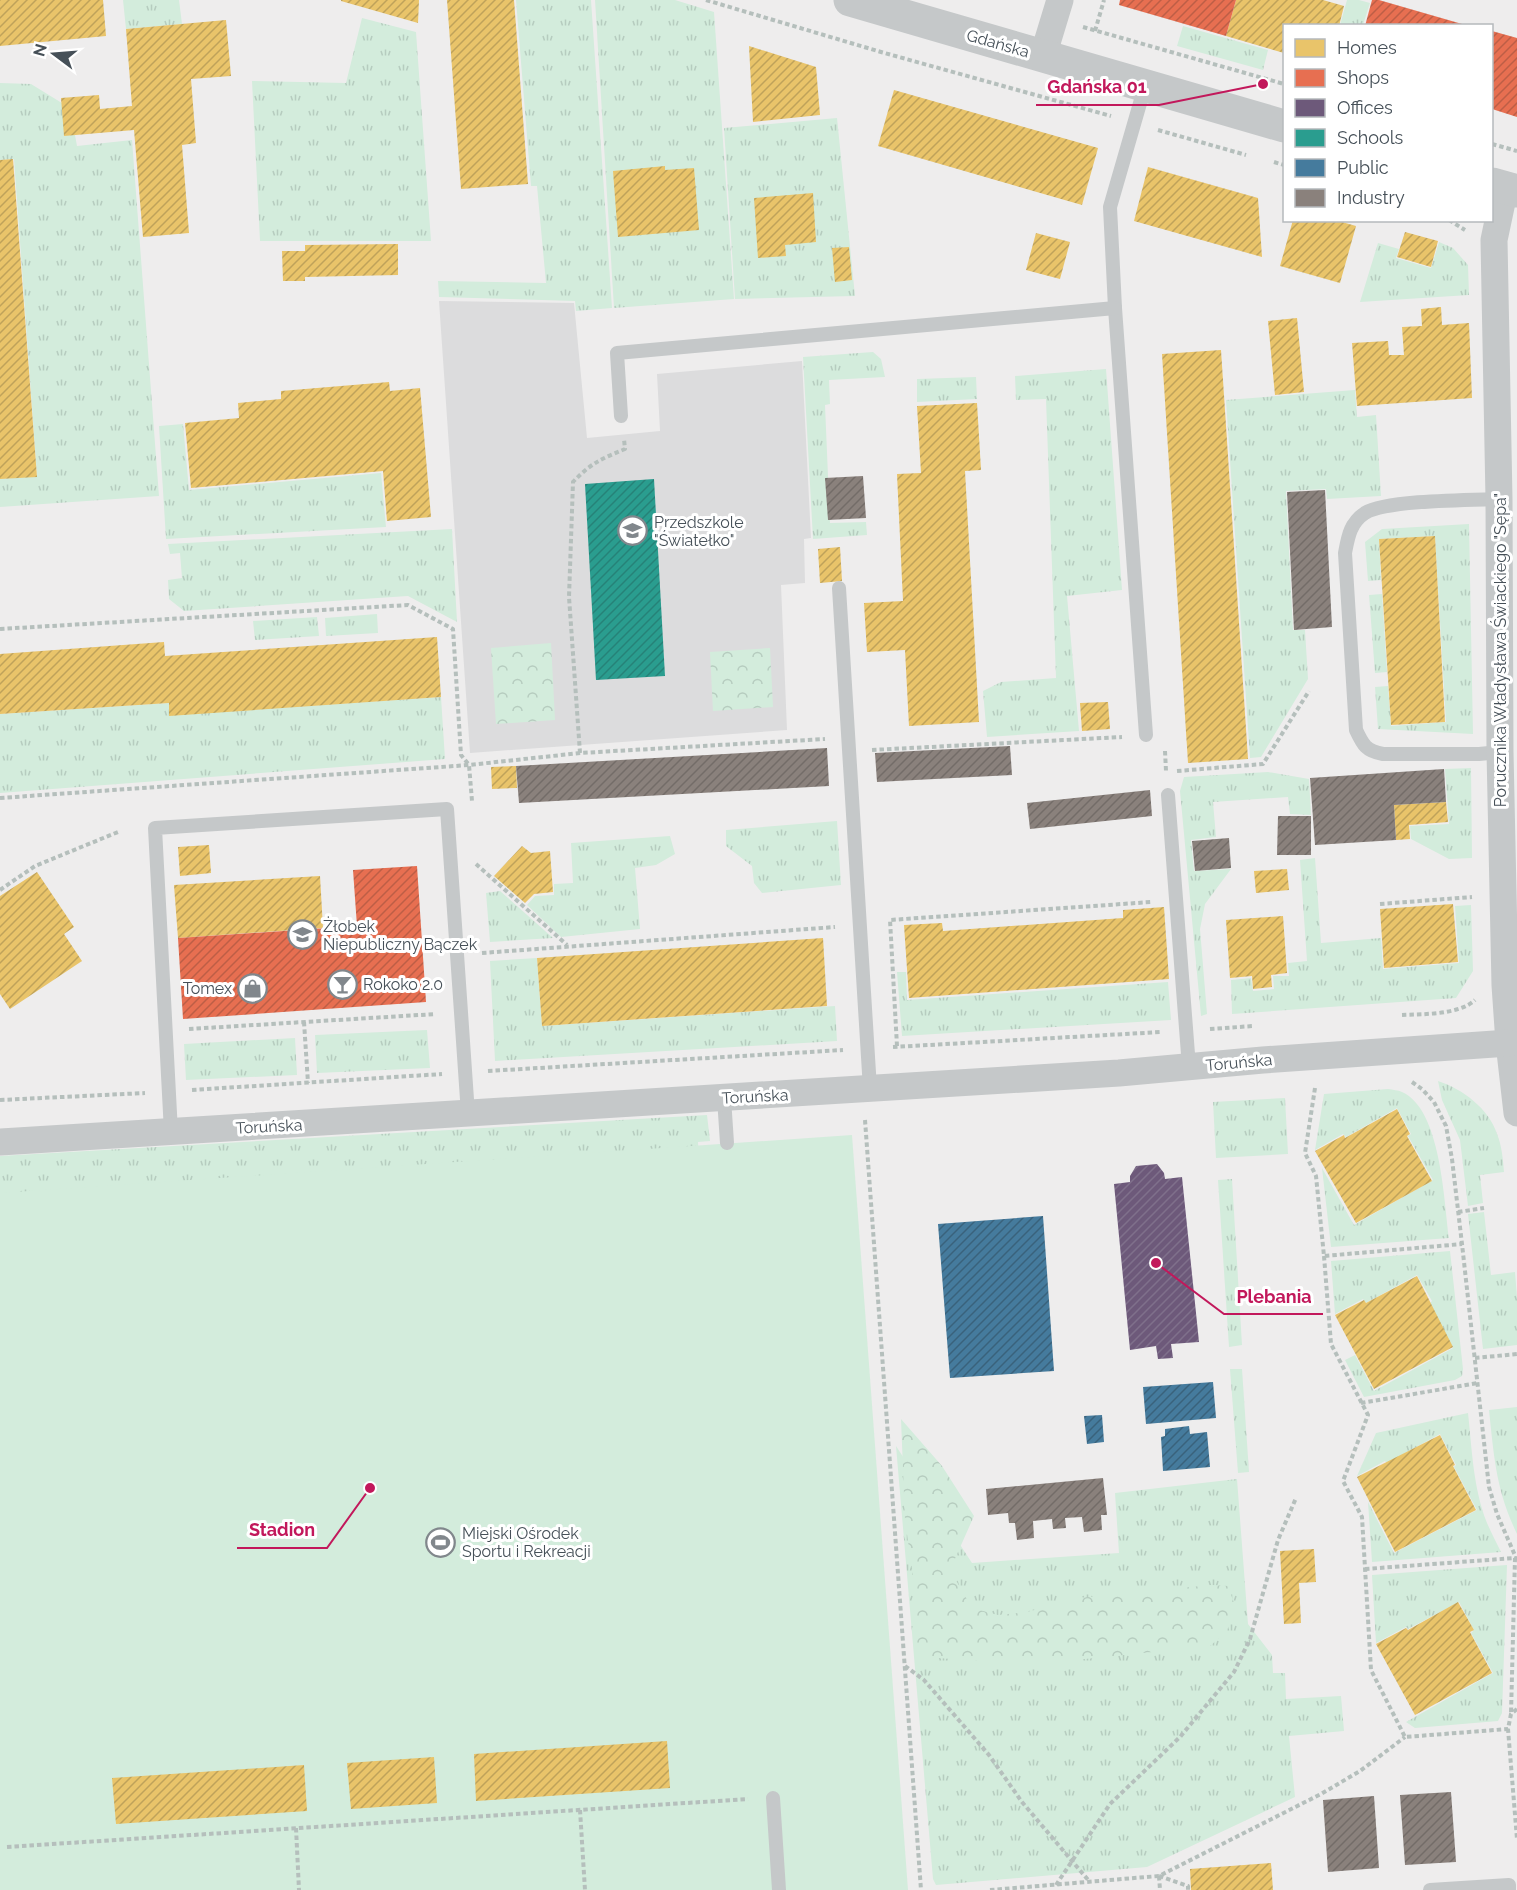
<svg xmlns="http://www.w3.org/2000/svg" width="1517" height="1890" font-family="Raleway,sans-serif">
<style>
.education{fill:#dcdcdd}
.grass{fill:url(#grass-tufts)}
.forest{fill:url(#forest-crowns)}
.garden{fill:#d3ecdc}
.homes{fill:url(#homes-hatch)}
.shops{fill:url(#shops-hatch)}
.offices{fill:url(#offices-hatch)}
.schools{fill:url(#schools-hatch)}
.public{fill:url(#public-hatch)}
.industry{fill:url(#industry-hatch)}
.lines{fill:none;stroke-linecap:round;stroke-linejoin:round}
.path{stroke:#b5bfbc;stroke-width:4;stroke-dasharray:4.5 3;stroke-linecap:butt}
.service{stroke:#c5c8c9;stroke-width:14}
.minor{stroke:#c5c8c9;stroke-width:27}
.tertiary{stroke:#c5c8c9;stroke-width:33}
.labels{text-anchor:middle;stroke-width:6;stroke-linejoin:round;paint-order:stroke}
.street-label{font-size:16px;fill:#465058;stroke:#fff}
.poi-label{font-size:16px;fill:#465058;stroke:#fff;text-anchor:start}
.leader{fill:none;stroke:#c2185b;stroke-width:2}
.callout-dot{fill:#c2185b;stroke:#fff;stroke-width:2}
.callout-label{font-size:18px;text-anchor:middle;font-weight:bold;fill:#c2185b;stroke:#fff;stroke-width:6;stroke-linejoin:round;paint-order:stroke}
</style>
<defs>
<pattern id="grass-tufts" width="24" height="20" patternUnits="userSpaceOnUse" patternTransform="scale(1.5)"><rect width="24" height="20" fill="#d3ecdc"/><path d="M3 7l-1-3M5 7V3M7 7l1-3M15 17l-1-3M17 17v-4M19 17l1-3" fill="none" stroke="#b6ccbf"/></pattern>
<pattern id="forest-crowns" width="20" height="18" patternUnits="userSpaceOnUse" patternTransform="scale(1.5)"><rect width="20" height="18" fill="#d3ecdc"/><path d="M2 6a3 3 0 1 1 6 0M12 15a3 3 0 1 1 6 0" fill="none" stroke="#b6ccbf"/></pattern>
<pattern id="homes-hatch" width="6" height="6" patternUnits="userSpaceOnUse" patternTransform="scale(1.5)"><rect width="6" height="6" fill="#e9c46a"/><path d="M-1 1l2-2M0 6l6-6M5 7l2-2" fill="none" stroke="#bfa25a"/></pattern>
<pattern id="shops-hatch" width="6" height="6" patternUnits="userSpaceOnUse" patternTransform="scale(1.5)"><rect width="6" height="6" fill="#e76f51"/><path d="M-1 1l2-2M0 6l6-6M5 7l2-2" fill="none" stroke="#bd5e46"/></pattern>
<pattern id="offices-hatch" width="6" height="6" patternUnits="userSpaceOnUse" patternTransform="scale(1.5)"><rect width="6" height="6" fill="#6d597a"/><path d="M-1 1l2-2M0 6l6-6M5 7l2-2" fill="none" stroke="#7f708b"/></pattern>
<pattern id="schools-hatch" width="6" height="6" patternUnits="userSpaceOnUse" patternTransform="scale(1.5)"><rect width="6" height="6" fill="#2a9d8f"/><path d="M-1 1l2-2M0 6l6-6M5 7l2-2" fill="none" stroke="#268278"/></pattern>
<pattern id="public-hatch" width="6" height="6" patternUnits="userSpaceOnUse" patternTransform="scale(1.5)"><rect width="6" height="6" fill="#457b9d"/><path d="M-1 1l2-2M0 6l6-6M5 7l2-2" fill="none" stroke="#39627c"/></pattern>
<pattern id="industry-hatch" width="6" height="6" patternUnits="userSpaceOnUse" patternTransform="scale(1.5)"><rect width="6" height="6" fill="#8a817c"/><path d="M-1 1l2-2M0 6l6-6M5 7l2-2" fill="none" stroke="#736c68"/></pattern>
</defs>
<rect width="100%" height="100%" fill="#eeeded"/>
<polygon class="education" points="439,301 574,303 587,438 660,431 657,374 802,361 811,538 804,539 805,583 781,585 787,730 470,753"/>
<g class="grass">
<polygon points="123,0 179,0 182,24 126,29"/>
<polygon points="516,0 591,0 612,308 576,311 575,301 439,297 438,281 546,283 537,186 531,186"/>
<polygon points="595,0 675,0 714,12 734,299 614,308"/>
<polygon points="1347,0 1359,0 1370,3 1363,25 1340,25"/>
<polygon points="362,18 416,32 431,241 260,241 252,81 346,83"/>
<polygon points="1183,26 1268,50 1263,70 1177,46"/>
<polygon points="0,83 31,84 70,108 77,146 132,140 159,496 0,507 0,479 37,476 14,159 0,160"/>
<polygon points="837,118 855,296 735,299 724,128"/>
<polygon points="1439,242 1453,248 1468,265 1469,295 1360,302 1378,243 1399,249 1396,258 1431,268"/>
<polygon points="873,352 881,359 885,377 829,380 830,404 825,405 830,523 866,522 867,535 813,539 803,357"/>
<polygon points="1106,369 1122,590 1067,596 1079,731 987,737 983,691 1001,682 1056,678 1046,399 1016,400 1015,376"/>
<polygon points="976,377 977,399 917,402 917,379"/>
<polygon points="1355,390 1357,417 1376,415 1381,496 1327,499 1326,489 1286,491 1293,630 1305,630 1308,679 1261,757 1250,758 1226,400"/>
<polygon points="183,424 189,490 381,473 386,527 166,539 159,426"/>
<polygon points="1469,524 1473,734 1378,729 1375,687 1388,686 1391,726 1446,722 1435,536 1379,539 1381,580 1368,581 1365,542 1382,529"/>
<polygon points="452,529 457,622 408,596 184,611 169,599 168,580 182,578 180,553 170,554 168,544"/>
<polygon points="1382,594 1387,672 1375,673 1369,595"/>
<polygon points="377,614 378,633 326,636 325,618"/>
<polygon points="317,617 319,636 255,640 253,621"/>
<polygon points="441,697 445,759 0,793 0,714 169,703 169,715"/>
<polygon points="1471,768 1472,858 1449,859 1411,839 1410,826 1449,824 1445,769"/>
<polygon points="1268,772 1309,779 1311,815 1290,814 1288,797 1213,802 1216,837 1191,840 1194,871 1231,869 1205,904 1200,929 1207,1014 1201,1016 1180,791 1184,777"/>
<polygon points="837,821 841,885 762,893 754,883 752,866 726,846 726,830"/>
<polygon points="670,836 675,854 656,865 635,868 640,929 561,937 527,905 535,896 554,895 554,884 573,883 571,843"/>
<polygon points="1315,858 1321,943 1381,938 1383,969 1459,963 1455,906 1471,905 1473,971 1456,998 1232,1014 1231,980 1251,978 1253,991 1274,989 1273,976 1289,976 1288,963 1307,961 1300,860"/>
<polygon points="500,891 553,938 490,942 486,893"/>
<polygon points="537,958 542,1026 835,1006 837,1041 495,1061 490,961"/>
<polygon points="897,972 906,972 907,1000 1168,982 1171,1020 902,1036"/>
<polygon points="427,1030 430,1068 317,1073 315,1035"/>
<polygon points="295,1038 297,1075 186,1080 184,1044"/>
<path d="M1438,1081C1463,1089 1489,1109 1497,1134C1502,1146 1503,1160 1504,1172L1480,1175L1483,1203L1468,1206L1460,1140L1442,1100Z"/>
<path d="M1388,1089C1393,1090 1398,1090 1402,1092C1441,1109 1444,1201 1449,1238L1331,1247L1322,1168L1354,1225L1433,1180L1408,1136L1411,1134L1397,1108L1346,1137L1343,1134L1315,1150L1324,1094Z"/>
<polygon points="1285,1098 1288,1154 1216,1158 1213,1102"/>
<polygon points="707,1115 710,1141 698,1142 699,1159 0,1308 0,1156"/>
<polygon points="1232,1179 1242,1345 1229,1347 1218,1180"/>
<polygon points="1484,1212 1491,1275 1515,1272 1517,1297 1517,1345 1483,1349 1468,1214"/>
<polygon points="1450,1251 1463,1369 1462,1376 1455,1380 1364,1397 1345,1360 1355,1355 1374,1391 1453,1348 1430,1303 1432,1301 1417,1275 1366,1303 1363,1299 1335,1314 1331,1261"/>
<polygon points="1230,1369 1242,1369 1249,1472 1238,1473"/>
<path d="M1517,1407V1534C1496,1490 1494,1457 1489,1410Z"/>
<path d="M1468,1413C1472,1449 1473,1488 1487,1523C1491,1532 1496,1542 1501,1552L1372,1562L1368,1502L1394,1553L1477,1510L1454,1467L1456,1465L1440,1434L1387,1463L1385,1461L1357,1476L1376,1433Z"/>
<polygon points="896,1446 972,1563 1119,1553 1115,1493 1237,1479 1248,1624 1272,1655 1273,1673 1285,1673 1286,1699 1341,1696 1344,1731 1289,1736 1295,1797 1147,1867 936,1885 933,1879"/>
<polygon points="1507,1565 1502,1713 1498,1721 1415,1728 1406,1722 1493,1673 1471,1633 1474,1630 1459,1602 1408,1629 1406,1627 1376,1643 1372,1575"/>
</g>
<g class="forest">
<polygon points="551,643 555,720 496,724 491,648"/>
<polygon points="770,648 773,707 713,711 710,652"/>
<polygon points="901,1419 942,1466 974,1516 950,1570 972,1608 998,1615 1027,1612 1078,1598 1211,1585 1228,1586 1235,1606 1227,1631 1210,1646 1056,1662 979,1661 924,1657 915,1639 912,1569 905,1520"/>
</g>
<polygon class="garden" points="852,1135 908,1890 0,1890 0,1193"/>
<g class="homes">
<polygon points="0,0 103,0 106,36 0,46"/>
<polygon points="341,0 419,0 418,23 341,1"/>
<polygon points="447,0 514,0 528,184 461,189"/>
<polygon points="1236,0 1323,0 1344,6 1339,26 1284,26 1284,53 1226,36"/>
<polygon points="226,20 231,76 191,79 196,143 182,145 189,233 143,237 134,130 64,136 61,98 99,95 100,109 132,106 126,29"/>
<polygon points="749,46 816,67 820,115 753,122"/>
<polygon points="894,90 1098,148 1082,205 878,146"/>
<polygon points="13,159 37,477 0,479 0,160"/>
<polygon points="665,166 665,170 694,168 699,230 618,237 613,171"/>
<polygon points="1148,167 1258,198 1262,257 1134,221"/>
<polygon points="813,193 816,242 785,245 786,256 758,258 754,198"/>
<polygon points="1293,220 1335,220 1356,226 1340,283 1280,266"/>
<polygon points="1405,232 1438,241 1431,267 1397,257"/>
<polygon points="1036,233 1070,242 1060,279 1026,270"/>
<polygon points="398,244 398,275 305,277 305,281 283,281 282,251 305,251 305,245"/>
<polygon points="849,247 852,280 835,282 832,248"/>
<polygon points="1441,307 1442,325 1469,323 1472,398 1357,406 1352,343 1388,341 1389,355 1404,355 1402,327 1422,326 1421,309"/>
<polygon points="1297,318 1304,392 1275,395 1268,321"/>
<polygon points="1221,350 1248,759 1188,763 1162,354"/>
<polygon points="389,382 390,391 420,388 431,517 387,521 383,471 191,488 185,423 239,418 238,403 281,399 281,391"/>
<polygon points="977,403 981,470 965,471 979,722 909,726 905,650 867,652 864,603 903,601 897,474 921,473 917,406"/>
<polygon points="1435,536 1445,722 1391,725 1379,539"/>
<polygon points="840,547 842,581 820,583 818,549"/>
<polygon points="437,637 441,697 169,716 169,703 0,714 0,654 164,642 165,656"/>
<polygon points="1108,702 1110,729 1082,731 1080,703"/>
<polygon points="516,766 517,788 492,789 491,767"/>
<polygon points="1446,802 1448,822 1409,825 1410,839 1396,840 1394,805"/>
<polygon points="209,845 211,873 180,876 178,847"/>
<polygon points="522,846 531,853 550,851 553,892 534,894 525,903 494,876"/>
<polygon points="1287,869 1289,890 1256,893 1254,871"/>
<polygon points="37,872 74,927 64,934 82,961 10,1009 0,994 0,896"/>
<polygon points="320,876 323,928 178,938 174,885"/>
<polygon points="1453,904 1458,962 1384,968 1380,909"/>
<polygon points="1164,907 1169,979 909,998 904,925 942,923 943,931 1123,918 1123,910"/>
<polygon points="1283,916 1287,973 1271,975 1272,987 1253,989 1252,976 1230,978 1226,920"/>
<polygon points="823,938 827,1006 542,1026 537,958"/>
<polygon points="1397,1109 1410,1134 1407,1136 1432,1181 1356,1223 1315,1151 1344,1135 1345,1138"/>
<polygon points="1417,1276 1453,1347 1374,1389 1335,1315 1364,1300 1366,1303"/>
<polygon points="1440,1435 1455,1465 1453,1466 1476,1510 1395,1552 1357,1477"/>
<polygon points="1314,1549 1316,1582 1299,1583 1301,1623 1284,1624 1280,1551"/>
<polygon points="1458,1602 1474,1630 1470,1632 1492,1673 1415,1715 1376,1644 1406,1628 1408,1630"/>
<polygon points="667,1741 670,1788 476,1801 474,1754"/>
<polygon points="434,1757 437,1803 351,1809 347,1763"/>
<polygon points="304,1765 307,1811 116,1824 112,1778"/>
<polygon points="1271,1863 1273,1890 1191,1890 1190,1869"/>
</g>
<g class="shops">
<polygon points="1120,0 1236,0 1226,36 1119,5"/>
<polygon points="1372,0 1379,0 1469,26 1365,26"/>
<polygon points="1492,31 1517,38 1517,117 1492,109"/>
<polygon points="417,866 426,1002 183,1019 178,938 357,926 353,870"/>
</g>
<polygon class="offices" points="1157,1164 1164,1173 1165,1179 1182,1177 1199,1342 1171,1344 1173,1358 1158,1359 1156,1346 1130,1350 1114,1184 1130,1182 1130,1176 1136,1166"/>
<polygon class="schools" points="654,479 665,676 596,680 585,484"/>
<g class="public">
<polygon points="1043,1216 1054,1371 950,1378 938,1224"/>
<polygon points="1213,1382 1216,1418 1146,1424 1143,1387"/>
<polygon points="1102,1415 1104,1442 1087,1444 1084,1416"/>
<polygon points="1189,1426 1190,1434 1207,1432 1210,1467 1163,1471 1161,1437 1165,1436 1165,1429"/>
</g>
<g class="industry">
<polygon points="863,476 866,518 828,520 825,478"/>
<polygon points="1325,490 1332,627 1294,630 1287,492"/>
<polygon points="1010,746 1012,775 877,782 875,753"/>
<polygon points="827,748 829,786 519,803 516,766"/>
<polygon points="1444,769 1446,802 1394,805 1396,840 1315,845 1310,778"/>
<polygon points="1150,790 1152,816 1030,829 1027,803"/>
<polygon points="1278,816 1311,816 1311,855 1277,855"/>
<polygon points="1229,838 1231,868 1195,871 1192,841"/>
<polygon points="1103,1478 1107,1515 1101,1515 1102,1530 1084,1532 1082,1517 1065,1518 1066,1528 1053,1529 1052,1519 1033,1521 1034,1538 1017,1540 1015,1523 1009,1523 1008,1513 988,1515 986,1489"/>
<polygon points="1451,1792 1456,1862 1405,1865 1400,1795"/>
<polygon points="1374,1796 1379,1868 1328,1872 1323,1800"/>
</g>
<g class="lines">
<g class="path">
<polyline points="706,0 881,52 1111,116"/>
<polyline points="1083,27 1284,84"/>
<polyline points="1095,31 1104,0"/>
<polyline points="1158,130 1246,155"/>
<polyline points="1492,144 1517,151"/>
<polyline points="1274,162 1284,165"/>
<polyline points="1449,220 1465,230"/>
<polyline points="0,629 408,605 453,629 461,755 469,765 472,801"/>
<polyline points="872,750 1122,737"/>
<polyline points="1165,751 1166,771"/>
<path d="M580,753L569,597L573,482C591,463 601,459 625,449L624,439"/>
<polyline points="1177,771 1263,764 1309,691"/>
<polyline points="0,798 469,765 580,753 825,739"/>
<polyline points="476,864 567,945"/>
<polyline points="0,890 35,866 118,832"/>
<polyline points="1380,904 1472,897"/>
<polyline points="482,953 835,927"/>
<path d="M1402,1015C1423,1014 1459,1015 1475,1000"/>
<polyline points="304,1022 308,1083"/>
<polyline points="189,1029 436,1014"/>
<polyline points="1210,1029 1253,1026"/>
<polyline points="897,1046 890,920 1151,902"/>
<polyline points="893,1047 1161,1032"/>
<polyline points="488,1071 843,1050"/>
<polyline points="1412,1082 1422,1089 1434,1102 1446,1126 1452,1159 1462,1244 1489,1487 1497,1514 1517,1560"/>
<polyline points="1315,1088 1305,1153 1316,1176 1324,1256 1462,1244"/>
<polyline points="192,1090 442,1074"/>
<polyline points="0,1100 145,1093"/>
<polyline points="865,1120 921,1890"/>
<polyline points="1458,1212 1484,1208"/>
<polyline points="1324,1256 1331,1344 1368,1415 1343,1481 1362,1517 1371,1670 1405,1737 1508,1729"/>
<polyline points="1475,1358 1517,1354"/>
<polyline points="1361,1403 1478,1383"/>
<polyline points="1365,1569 1515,1558 1511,1714"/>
<polyline points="905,1666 924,1680 989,1755 1022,1802 1089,1881"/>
<polyline points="1517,1709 1511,1714 1508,1729 1517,1839"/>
<polyline points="580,1810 585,1890"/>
<polyline points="296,1828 299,1890"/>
<polyline points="7,1847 748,1799"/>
<polyline points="1159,1876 1188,1886 1188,1890"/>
<polyline points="1159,1876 1160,1890"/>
<polyline points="1056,1885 1110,1804 1180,1737 1234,1672 1250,1639 1278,1540 1296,1498"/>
<polyline points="990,1890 1159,1876 1321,1794 1360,1771 1405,1737"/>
</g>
<g class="service">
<polyline points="1145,86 1110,207 1115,308 1146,735"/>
<polyline points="621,416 617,353 1115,308"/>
<path d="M1499,499C1471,500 1386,500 1365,513C1350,523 1348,537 1345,553L1356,730C1363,745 1366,751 1383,754H1479L1500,752"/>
<polyline points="839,588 870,1089"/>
<polyline points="1168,795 1189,1067"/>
<polyline points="724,1098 727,1143"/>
<polyline points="171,1132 155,828 447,809 468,1114"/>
<polyline points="773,1798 779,1890"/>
<polyline points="1430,1890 1509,1885 1509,1890"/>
</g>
<g class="minor">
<polyline points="1043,56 1060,0"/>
<polyline points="1505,188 1494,240 1499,499 1500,752 1505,985 1509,1043 1517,1113"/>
<polyline points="0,1142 1119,1073 1263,1060 1509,1043"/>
</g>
<g class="tertiary">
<polyline points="850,0 1284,126"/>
<polyline points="1492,184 1517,191"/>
</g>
</g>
<defs>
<symbol id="school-ring" viewBox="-11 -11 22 22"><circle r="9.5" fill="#fff" stroke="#81878c" stroke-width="1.5"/><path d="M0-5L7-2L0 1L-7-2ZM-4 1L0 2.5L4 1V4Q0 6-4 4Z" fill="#81878c"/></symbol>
<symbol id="bar-ring" viewBox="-11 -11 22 22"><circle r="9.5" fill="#fff" stroke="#81878c" stroke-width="1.5"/><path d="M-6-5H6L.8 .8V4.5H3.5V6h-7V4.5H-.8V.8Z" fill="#81878c"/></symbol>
<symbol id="shop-ring" viewBox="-11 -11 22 22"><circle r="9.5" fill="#fff" stroke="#81878c" stroke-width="1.5"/><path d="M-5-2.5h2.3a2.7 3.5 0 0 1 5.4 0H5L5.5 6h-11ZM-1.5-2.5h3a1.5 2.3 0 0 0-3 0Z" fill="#81878c"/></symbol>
<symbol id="stadium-ring" viewBox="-11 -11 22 22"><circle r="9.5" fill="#fff" stroke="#81878c" stroke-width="1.5"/><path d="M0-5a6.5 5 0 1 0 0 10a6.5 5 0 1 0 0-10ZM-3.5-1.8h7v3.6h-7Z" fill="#81878c"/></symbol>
</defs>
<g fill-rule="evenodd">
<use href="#school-ring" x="616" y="514" width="33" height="33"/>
<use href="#school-ring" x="286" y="918" width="33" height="33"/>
<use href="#bar-ring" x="326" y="968" width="33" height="33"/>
<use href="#shop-ring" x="236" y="972" width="33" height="33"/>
<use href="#stadium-ring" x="424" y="1526" width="33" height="33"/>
</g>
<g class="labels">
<g class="street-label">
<text transform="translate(998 43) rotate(16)" y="6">Gdańska</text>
<text transform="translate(1500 650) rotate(-90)" y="6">Porucznika Władysława Świackiego "Sępa"</text>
<text transform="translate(1239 1062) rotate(-5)" y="6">Toruńska</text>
<text transform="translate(755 1096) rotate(-3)" y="6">Toruńska</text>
<text transform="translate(269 1126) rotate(-3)" y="6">Toruńska</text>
</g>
<g class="poi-label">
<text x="654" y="528">Przedszkole<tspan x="654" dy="18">"Światełko"</tspan></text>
<text x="323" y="932">Żłobek<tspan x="323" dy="18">Niepubliczny Bączek</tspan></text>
<text x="363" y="990">Rokoko 2.0</text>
<text x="232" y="994" text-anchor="end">Tomex</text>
<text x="462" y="1539">Miejski Ośrodek<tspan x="462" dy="18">Sportu i Rekreacji</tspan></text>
</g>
</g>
<path class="leader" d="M1263 84L1159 105H1036M1156 1263L1224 1314H1323M370 1488L327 1548H237"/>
<g class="callout-dot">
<circle cx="1263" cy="84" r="6"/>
<circle cx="1156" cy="1263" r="6"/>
<circle cx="370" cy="1488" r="6"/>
</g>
<g class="callout-label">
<text x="1097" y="93">Gdańska 01</text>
<text x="1274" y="1303">Plebania</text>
<text x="282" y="1536">Stadion</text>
</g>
<rect x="1283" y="24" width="210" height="198" fill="#ffffff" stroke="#b5b9bc" stroke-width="1.5"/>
<rect x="1295" y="39" width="30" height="18" fill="#e9c46a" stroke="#b5b9bc" stroke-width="1.5"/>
<text x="1337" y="54" font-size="18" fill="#465058">Homes</text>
<rect x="1295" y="69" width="30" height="18" fill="#e76f51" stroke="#b5b9bc" stroke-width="1.5"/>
<text x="1337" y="84" font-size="18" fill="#465058">Shops</text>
<rect x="1295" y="99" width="30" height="18" fill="#6d597a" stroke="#b5b9bc" stroke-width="1.5"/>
<text x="1337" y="114" font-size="18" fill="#465058">Offices</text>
<rect x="1295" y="129" width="30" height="18" fill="#2a9d8f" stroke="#b5b9bc" stroke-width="1.5"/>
<text x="1337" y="144" font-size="18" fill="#465058">Schools</text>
<rect x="1295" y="159" width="30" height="18" fill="#457b9d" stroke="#b5b9bc" stroke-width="1.5"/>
<text x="1337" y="174" font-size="18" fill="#465058">Public</text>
<rect x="1295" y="189" width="30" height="18" fill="#8a817c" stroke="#b5b9bc" stroke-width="1.5"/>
<text x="1337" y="204" font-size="18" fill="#465058">Industry</text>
<g transform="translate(54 54) rotate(286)" stroke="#ffffff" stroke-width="4.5" paint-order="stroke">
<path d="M0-4.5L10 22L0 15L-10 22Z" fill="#465058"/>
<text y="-9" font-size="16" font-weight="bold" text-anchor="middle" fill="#465058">N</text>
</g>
</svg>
